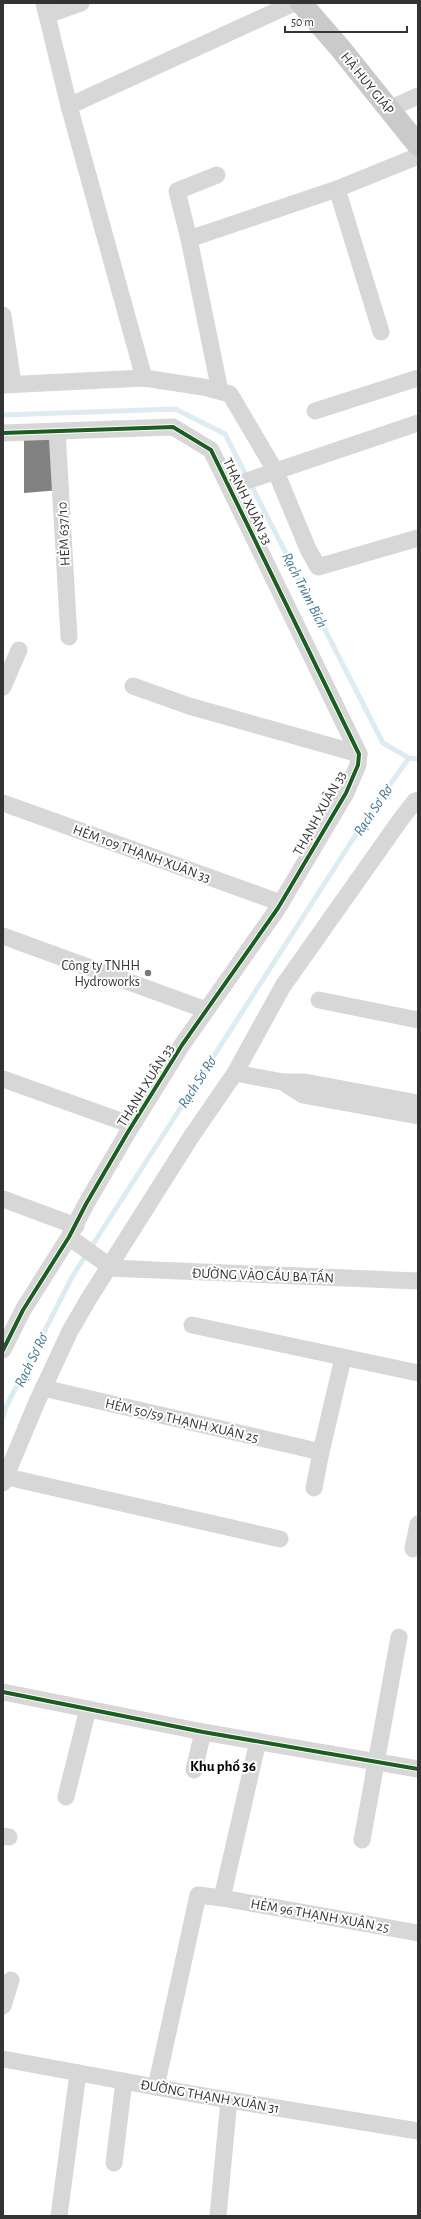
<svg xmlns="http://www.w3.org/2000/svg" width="421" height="2219" font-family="'Alegreya Sans',sans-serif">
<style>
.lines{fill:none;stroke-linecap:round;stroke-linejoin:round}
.stream{stroke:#ddebf3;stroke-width:5}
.building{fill:#818181}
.minor{stroke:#d7d7d7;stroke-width:17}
.major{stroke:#cacaca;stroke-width:22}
.cycleway-casing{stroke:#fff;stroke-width:6}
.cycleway{stroke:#1b5e20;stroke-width:4}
.poi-dot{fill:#7a7a7a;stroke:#fff;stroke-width:1.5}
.labels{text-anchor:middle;stroke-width:4;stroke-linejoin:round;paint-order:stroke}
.street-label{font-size:14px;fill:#333;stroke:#fff}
.poi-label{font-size:14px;fill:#333;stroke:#fff;text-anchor:end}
.water-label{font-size:15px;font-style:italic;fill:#3f7597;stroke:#fff}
.neighbourhood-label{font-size:15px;font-weight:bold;fill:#000;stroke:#fff}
</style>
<rect width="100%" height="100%" fill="#fff"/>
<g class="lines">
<g class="stream">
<polyline points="3,415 175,409 225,434 383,743 409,758 418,759"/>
<polyline points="3,1417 6,1407 72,1277 373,808 409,758"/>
</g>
</g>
<polygon class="building" points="57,431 60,490 24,493 24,432"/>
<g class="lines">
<g class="minor">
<polyline points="44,3 69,106 144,378"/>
<polyline points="47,15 81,3"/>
<polyline points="69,106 294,3"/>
<polyline points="389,109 418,96"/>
<polyline points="217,175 177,191 189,239 337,189 418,156"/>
<polyline points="337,189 381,332"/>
<polyline points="189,239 220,391"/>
<polyline points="3,315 13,384"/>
<polyline points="3,385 144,378 203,387 230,394 276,472 308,549 318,567 418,538"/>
<polyline points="315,411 418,378"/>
<polyline points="57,431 69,637"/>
<polyline points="3,433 173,427 211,450 359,754 358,765 346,793 278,908 182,1045 128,1132 86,1204 69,1237 23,1310 3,1350"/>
<polyline points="229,487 418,423"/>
<polyline points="133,686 189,706 359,754"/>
<polyline points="3,687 19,650"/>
<polyline points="3,803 281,903"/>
<polyline points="3,936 206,1010"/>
<polyline points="319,1000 418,1020"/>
<polyline points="235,1073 283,1082"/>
<polyline points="3,1079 132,1125"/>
<polyline points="418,1103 305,1082 283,1082 303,1095 418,1116"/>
<polyline points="3,1199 76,1226"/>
<polyline points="69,1237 105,1263 108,1268 418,1281"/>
<polyline points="192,1325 418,1373"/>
<polyline points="43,1388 321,1452"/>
<polyline points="7,1477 280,1539"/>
<polyline points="3,1483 36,1404 70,1331 88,1300 191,1137 235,1073 283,986 401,819 415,801 418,800"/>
<polyline points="314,1488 321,1452 343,1358"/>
<polyline points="413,1549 418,1524"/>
<polyline points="3,1692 203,1732 418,1769"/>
<polyline points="194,1770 203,1732"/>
<polyline points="66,1797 88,1709"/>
<polyline points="3,1836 9,1837"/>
<polyline points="362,1840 399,1637"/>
<polyline points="222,1898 258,1741"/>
<polyline points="3,2006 11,1980"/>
<polyline points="3,2059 199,2095 418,2131"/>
<polyline points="156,2087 198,1895 222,1898 418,1933"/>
<polyline points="114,2163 124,2081"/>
<polyline points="59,2216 78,2073"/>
<polyline points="218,2216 229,2100"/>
</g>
<polyline class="major" points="301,3 340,48 418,145"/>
<defs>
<g id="cycleway">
<polyline points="3,433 173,427 211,450 359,754 358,765 346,793 278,908 182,1045 128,1132 86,1204 69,1237 23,1310 3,1350"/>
<polyline points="3,1692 203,1732 418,1769"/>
</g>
</defs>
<use href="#cycleway" class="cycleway-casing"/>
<use href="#cycleway" class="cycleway"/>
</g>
<circle class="poi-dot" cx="148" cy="973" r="4"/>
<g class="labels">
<g class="street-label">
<text transform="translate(368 83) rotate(51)" y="5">HÀ HUY GIÁP</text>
<text transform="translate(248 501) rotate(64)" y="5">THẠNH XUÂN 33</text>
<text transform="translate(63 534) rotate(-93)" y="5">HẺM 637/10</text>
<text transform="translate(319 813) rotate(-61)" y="5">THẠNH XUÂN 33</text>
<text transform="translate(142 853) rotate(20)" y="5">HẺM 109 THẠNH XUÂN 33</text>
<text transform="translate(145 1085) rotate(-58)" y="5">THẠNH XUÂN 33</text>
<text transform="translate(263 1275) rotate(2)" y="5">ĐƯỜNG VÀO CẦU BA TẤN</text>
<text transform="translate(182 1420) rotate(13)" y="5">HẺM 50/59 THẠNH XUÂN 25</text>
<text transform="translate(320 1915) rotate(10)" y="5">HẺM 96 THẠNH XUÂN 25</text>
<text transform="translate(210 2096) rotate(10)" y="5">ĐƯỜNG THẠNH XUÂN 31</text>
</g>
<g class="poi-label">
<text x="140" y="970">Công ty TNHH<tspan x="140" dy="16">Hydroworks</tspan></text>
</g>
<g class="water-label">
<text transform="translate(305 590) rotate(63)" y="5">Rạch Trùm Bích</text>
<text transform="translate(373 810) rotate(-56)" y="5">Rạch Sơ Rơ</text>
<text transform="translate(197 1082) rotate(-57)" y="5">Rạch Sơ Rơ</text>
<text transform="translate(31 1360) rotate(-64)" y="5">Rạch Sơ Rơ</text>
</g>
<g class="neighbourhood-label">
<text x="223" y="1771">Khu phố 36</text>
</g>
</g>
<rect width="421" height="2219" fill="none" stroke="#333333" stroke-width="8"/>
<path d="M285 26v6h122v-6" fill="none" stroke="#333333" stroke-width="2"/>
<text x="291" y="26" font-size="12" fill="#333333" stroke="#ffffff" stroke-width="3" paint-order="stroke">50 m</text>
</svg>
